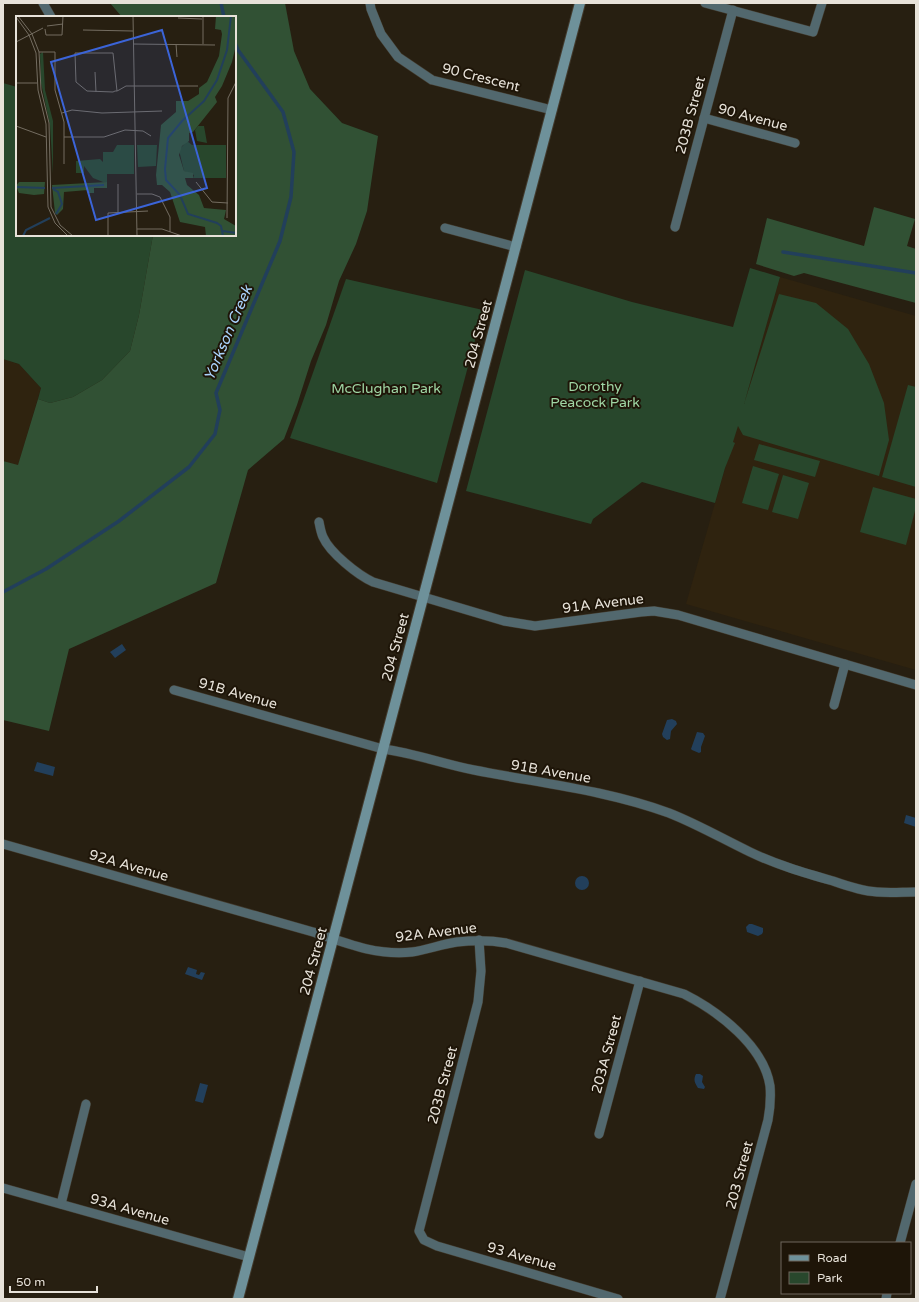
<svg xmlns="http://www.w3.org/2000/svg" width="919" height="1302" font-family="'Varela Round',sans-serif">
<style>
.built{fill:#2f230f}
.green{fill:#28472c}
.forest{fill:#315134}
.water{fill:#223f5b}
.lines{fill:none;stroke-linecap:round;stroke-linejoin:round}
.stream{stroke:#223f5b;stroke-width:3.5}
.street-casing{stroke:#423a2d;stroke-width:10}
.secondary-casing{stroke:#423a2d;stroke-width:12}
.street{stroke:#52686e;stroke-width:9}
.secondary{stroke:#6e919a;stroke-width:10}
.labels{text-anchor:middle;stroke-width:4;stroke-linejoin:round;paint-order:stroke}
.street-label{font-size:14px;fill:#e7e2d9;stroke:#1e1508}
.park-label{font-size:14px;fill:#9fd6a4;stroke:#1e1508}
.water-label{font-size:15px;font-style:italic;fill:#a9d2fb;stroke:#1e1508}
.inset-river{fill:none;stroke:#223f5b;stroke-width:2}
.inset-road{fill:none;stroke:#746d61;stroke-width:1}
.view{fill:#3b64d8;fill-opacity:0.15;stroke:#3b64d8;stroke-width:2}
.inset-edge{fill:none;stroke:#e7e2d9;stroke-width:2}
</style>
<rect width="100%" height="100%" fill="#271f11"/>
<g class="built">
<polygon points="780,277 916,316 916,670 686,604"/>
<polygon points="3,359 19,364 41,388 18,466 3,461"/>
</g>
<g class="green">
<polygon points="3,83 17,87 17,235 153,235 139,315 130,351 102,380 73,397 50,403 38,399 41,388 19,364 3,359"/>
<polygon points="750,268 780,277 744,404 779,294 816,303 848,329 869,364 884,403 889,440 879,476 743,435 738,426 733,442 735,443 725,468 715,503 642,482 593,519 591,524 466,491 525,270 632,302 733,327"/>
<polygon points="346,279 483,310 437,483 290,438"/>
<polygon points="908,385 916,387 916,487 882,477"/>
<polygon points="759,444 820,461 815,477 754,460"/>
<polygon points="753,466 779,474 768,510 742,503"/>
<polygon points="783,475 809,483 798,519 772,512"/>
<polygon points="873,487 916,499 916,507 906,545 860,532"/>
</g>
<g class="forest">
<polygon points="110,3 285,3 294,51 310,89 342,123 378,136 367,211 356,244 339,281 326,325 311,361 297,405 284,439 248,470 216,583 69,649 49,731 3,720 3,461 18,465 38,399 50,403 73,397 102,380 130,351 139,315 153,235 235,235 235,17 122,17"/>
<polygon points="874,207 915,219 907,246 916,249 916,303 804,273 794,276 756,264 767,218 864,246"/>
</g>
<g class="water">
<polygon points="122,644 126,650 115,658 110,652"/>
<polygon points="672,719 676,721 677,724 671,731 670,739 667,740 663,737 662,734 667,720"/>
<polygon points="697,732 703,733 705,736 701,747 701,752 699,753 692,750 691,749"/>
<polygon points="37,762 55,767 53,776 34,771"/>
<polygon points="906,815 916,818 916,827 904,823"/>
<circle cx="582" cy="883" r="7"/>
<polygon points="749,924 752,924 763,928 763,932 762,934 758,936 747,932 746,927"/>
<polygon points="188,967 197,970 196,974 199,975 201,972 205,973 202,980 185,974"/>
<path d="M696,1074H700L703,1076L702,1082L705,1087L704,1089L698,1088C695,1083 693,1080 696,1074Z"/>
<polygon points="200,1083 208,1085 203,1103 195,1101"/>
</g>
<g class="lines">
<g class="stream">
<polyline points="221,3 224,17"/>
<polyline points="783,252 916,273"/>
<polyline points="3,592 46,569 119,521 189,467 215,434 220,410 216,393 280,241 291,197 294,152 283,112 238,50 235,43"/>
</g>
<defs>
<g id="street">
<polyline points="43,3 51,17"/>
<polyline points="370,3 371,9 381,34 398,57 432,80 552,110"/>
<polyline points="705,3 813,32 822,3"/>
<polyline points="704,118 795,143"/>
<polyline points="675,227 733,10"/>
<polyline points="445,228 516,247"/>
<path d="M319,522C320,527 321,533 323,537C330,553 358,575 373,582L504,621L535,626L641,612L654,611L678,615L916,685"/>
<path d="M174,690L383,749C414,753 443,764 474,770C539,783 606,790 669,813C697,824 723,839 750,852C777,865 805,873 833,881C847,886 862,891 877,892C890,893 903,892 916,892"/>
<polyline points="834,705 845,664"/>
<path d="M3,844L313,932C345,943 377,956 412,952C427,950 442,944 457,942C474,940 490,940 506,943L684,994C718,1011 764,1046 770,1086C771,1098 770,1109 768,1120L720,1299"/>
<polyline points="479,940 481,971 478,1002 419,1231 424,1240 437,1246 618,1299"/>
<polyline points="599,1134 640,981"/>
<polyline points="3,1188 249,1257"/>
<polyline points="61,1204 86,1104"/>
<polyline points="900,1243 916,1184"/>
<polyline points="886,1299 887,1293"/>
</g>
<polyline id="secondary" points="238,1299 580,3"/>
</defs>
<use href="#street" class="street-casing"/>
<use href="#secondary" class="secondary-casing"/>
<use href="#street" class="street"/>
<use href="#secondary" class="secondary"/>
</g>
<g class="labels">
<g class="street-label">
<text transform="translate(481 77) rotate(14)" y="5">90 Crescent</text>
<text transform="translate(690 115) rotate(-75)" y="5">203B Street</text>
<text transform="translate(753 117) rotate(15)" y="5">90 Avenue</text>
<text transform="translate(478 334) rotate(-75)" y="5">204 Street</text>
<text transform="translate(603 603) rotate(-7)" y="5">91A Avenue</text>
<text transform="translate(395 647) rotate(-75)" y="5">204 Street</text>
<text transform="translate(238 693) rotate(16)" y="5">91B Avenue</text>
<text transform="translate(551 771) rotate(10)" y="5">91B Avenue</text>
<text transform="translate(129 865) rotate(16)" y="5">92A Avenue</text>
<text transform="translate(436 932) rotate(-7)" y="5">92A Avenue</text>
<text transform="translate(313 961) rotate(-75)" y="5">204 Street</text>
<text transform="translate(606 1054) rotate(-75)" y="5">203A Street</text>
<text transform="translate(442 1085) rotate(-75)" y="5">203B Street</text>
<text transform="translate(739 1175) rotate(-75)" y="5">203 Street</text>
<text transform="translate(130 1209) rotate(16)" y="5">93A Avenue</text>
<text transform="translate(522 1256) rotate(16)" y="5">93 Avenue</text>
</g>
<g class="park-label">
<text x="595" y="391">Dorothy<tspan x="595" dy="16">Peacock Park</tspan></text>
<text x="386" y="393">McClughan Park</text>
</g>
<g class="water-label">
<text transform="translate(228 333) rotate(-67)" y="5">Yorkson Creek</text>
</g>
</g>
<g transform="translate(16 16)">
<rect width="220" height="220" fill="#271f11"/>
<path d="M27,36L29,74L37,105V158L34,109L25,67L24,38ZM182,110H188L191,127L181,125L179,114ZM171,125L176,129H210V162H177L178,159L168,155L163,134ZM101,129H118V158H91V166H87L77,162L68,150V157H60V145L84,143L87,146V136H97ZM121,129H141L140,150L122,151Z" fill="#28472c"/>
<path d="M200,0H220V29L216,46L206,70L199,81L201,86L177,116L173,117V125L166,130L163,139L168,155L177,157V162H169L171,169L183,179L188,192L210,194L208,203L220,210V220H190L189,211L164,206L154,176L146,169H141L140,159L145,109L160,96V85H172L183,78V72L191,66L203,40L206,18L205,14L199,13ZM3,166H29L28,178L18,179L3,177L0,170ZM91,166V172H78V177H73L72,174L48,176L47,193L41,199L39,197L36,169Z" fill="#315134"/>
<path class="inset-river" d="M1,171L29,172M36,172L88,169M37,173L42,176L46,188L40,198M207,215L220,217M7,220L10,214L34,202M207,220L205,210L201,207L172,198L164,179L150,164L149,153L152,122L166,105L188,85L201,64L211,34L215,0"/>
<path class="inset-road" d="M2,0L16,18L23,36L25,74L33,107L35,191L44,209L57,220M117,0L121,220M0,1L13,19L20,37L22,74L30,108L32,191L39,207L52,220M162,2L186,3M31,10L47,8M29,13L30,19H46L47,0M67,14L117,15M0,26L27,12M117,28L199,29M160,28L161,41M187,28V0M23,36H39V74L48,106V148M79,56L80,76M0,67H21M101,75L97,37H59L60,66L71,75L97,76L99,75H101L103,74L110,70H182M46,97L56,94L86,97L146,95M0,110L30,121M48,121H88L109,114L127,115L135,120M180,166L196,186L212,187M102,168V196M121,178H136L144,181L154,201V216M211,202L212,82L220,66M121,213H146L166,220M92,220V197L132,195"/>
<path class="view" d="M146,14L191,172L80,204L35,46Z"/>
<rect width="220" height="220" class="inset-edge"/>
</g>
<rect width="919" height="1302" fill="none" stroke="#e7e2d9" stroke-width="8"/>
<rect x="781" y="1242" width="130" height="52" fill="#1e1508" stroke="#6e675c"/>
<rect x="789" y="1255" width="20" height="6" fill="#6e919a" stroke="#6e675c"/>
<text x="817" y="1262" font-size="12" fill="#e7e2d9">Road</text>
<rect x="789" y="1272" width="20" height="12" fill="#28472c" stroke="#6e675c"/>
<text x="817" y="1282" font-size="12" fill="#e7e2d9">Park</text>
<path d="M10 1286v6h87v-6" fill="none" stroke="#e7e2d9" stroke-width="2"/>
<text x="16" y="1286" font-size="12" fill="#e7e2d9" stroke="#1e1508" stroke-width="3" paint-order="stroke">50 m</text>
</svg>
